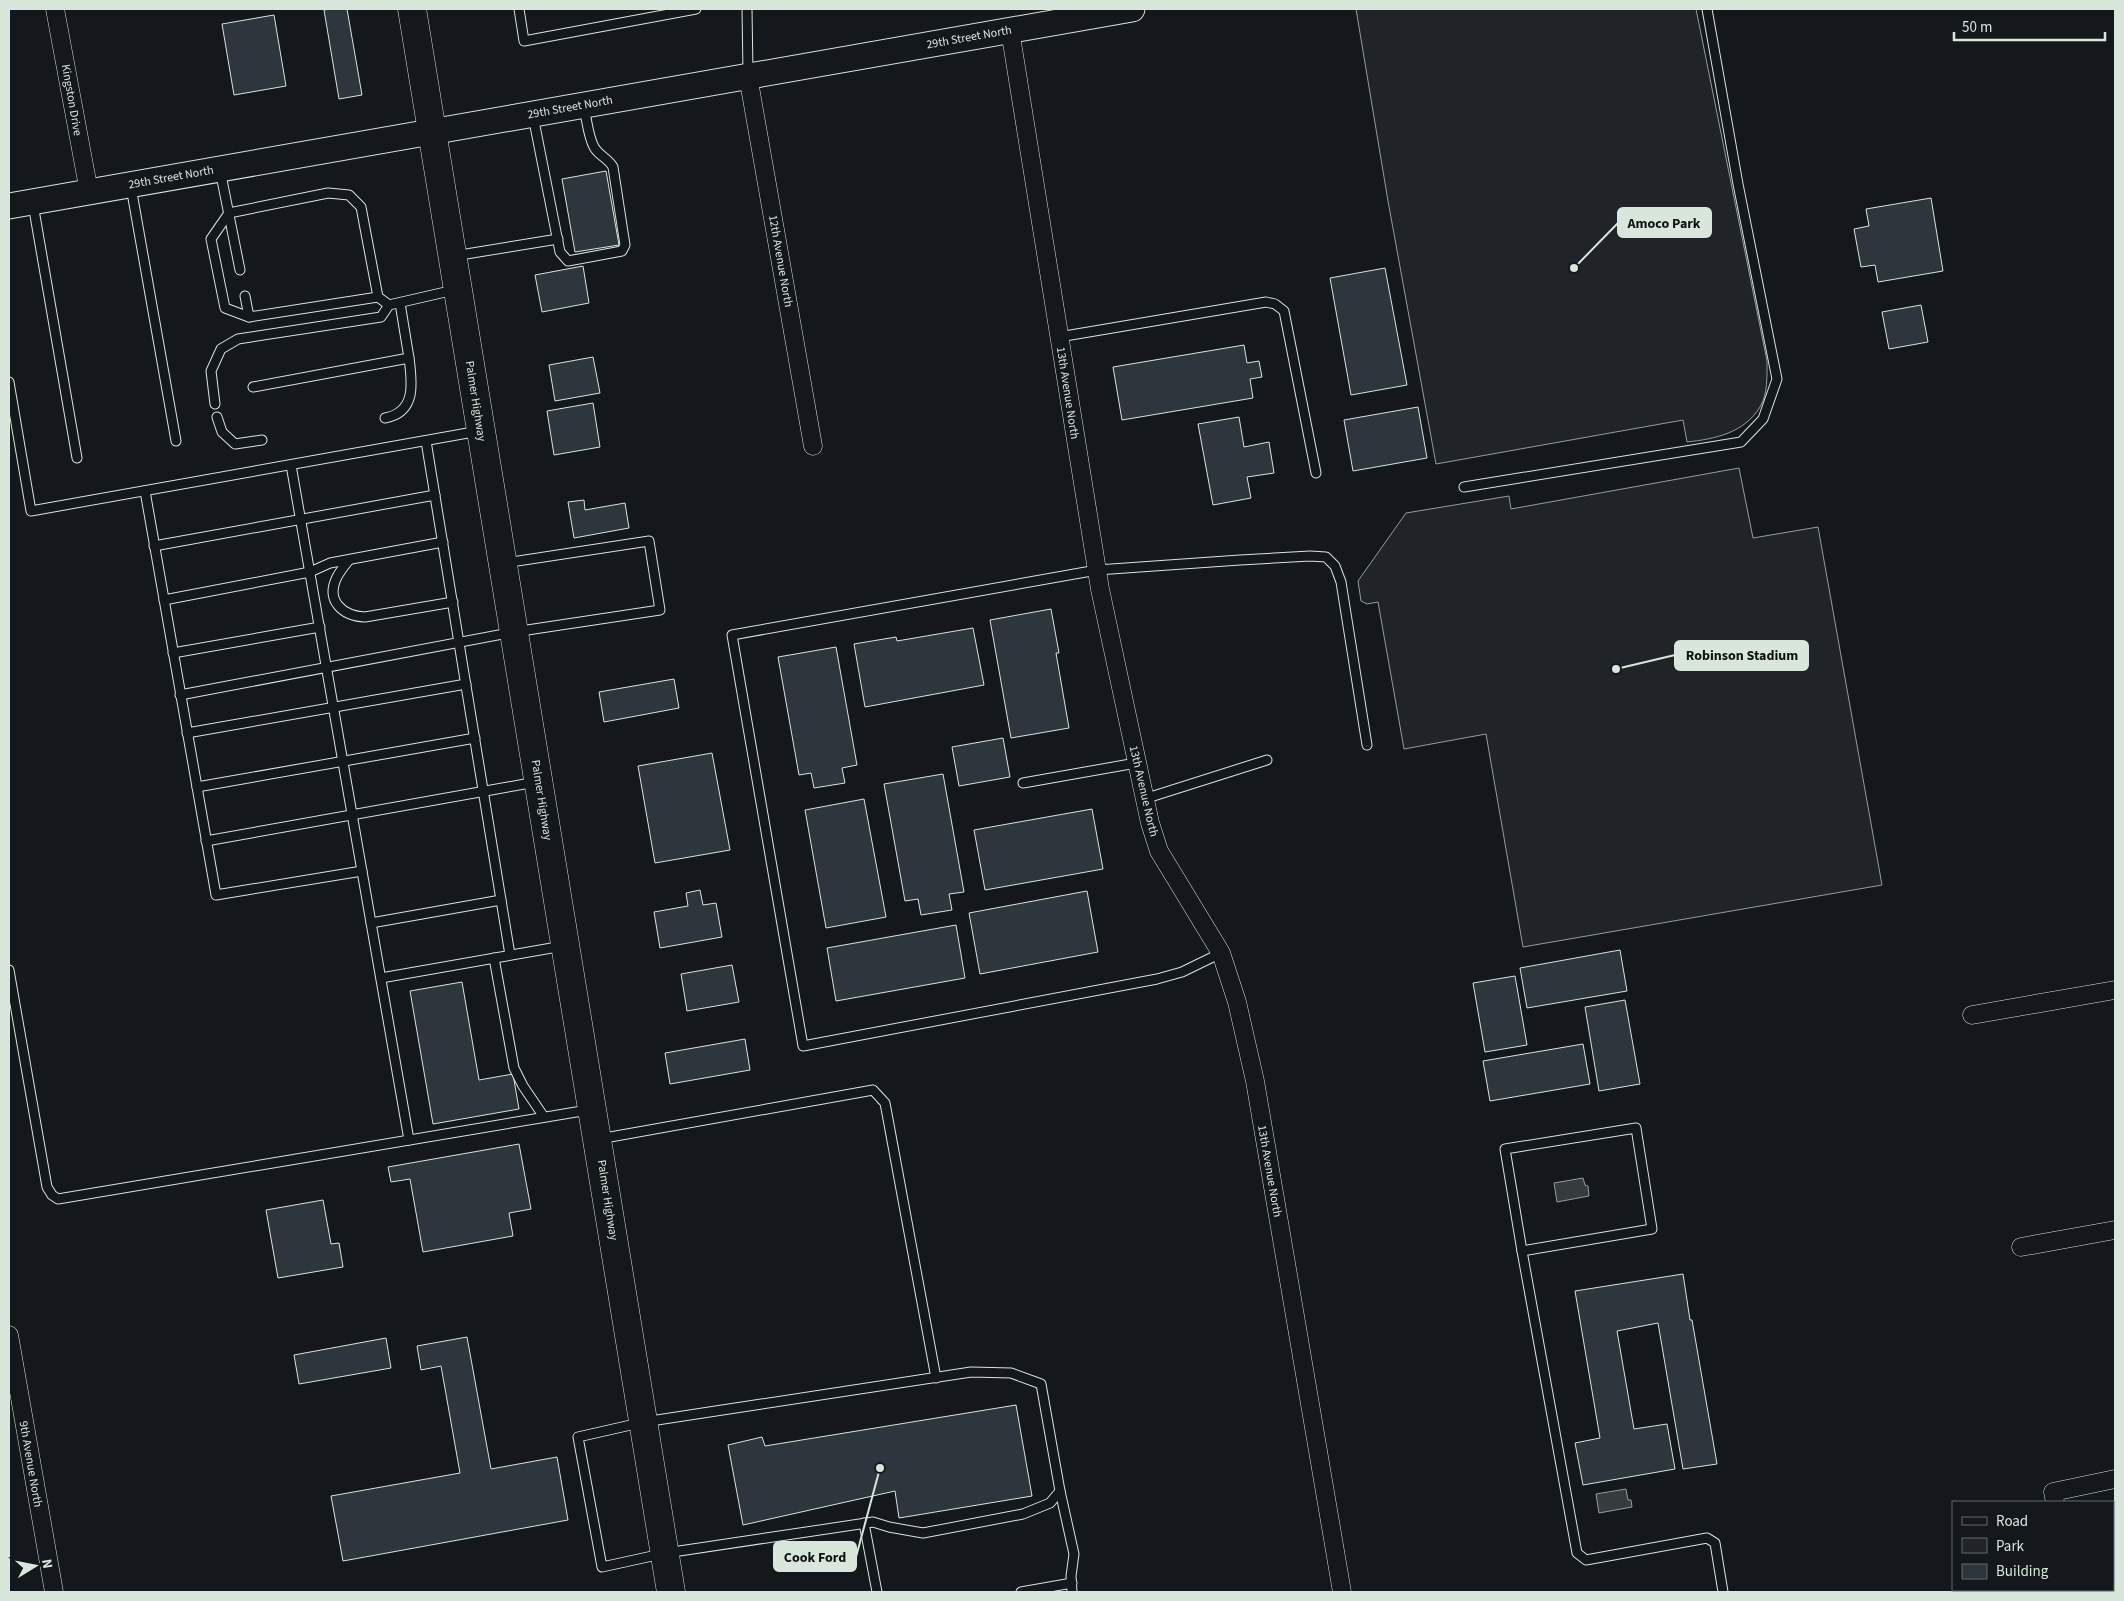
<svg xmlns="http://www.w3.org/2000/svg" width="2124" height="1601" font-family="'Source Sans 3',sans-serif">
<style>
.green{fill:#202428;stroke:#939e99}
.water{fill:#363b3e;stroke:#939e99}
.building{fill:#2c363c;stroke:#d8e6dc}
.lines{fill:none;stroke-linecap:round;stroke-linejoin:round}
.lane-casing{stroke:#d8e6dc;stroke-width:11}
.street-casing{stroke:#d8e6dc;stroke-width:19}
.secondary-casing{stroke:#d8e6dc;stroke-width:27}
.primary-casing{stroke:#d8e6dc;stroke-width:29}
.lane{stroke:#14181c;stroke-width:9}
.street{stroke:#14181c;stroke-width:18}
.secondary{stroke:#14181c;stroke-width:25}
.primary{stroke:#14181c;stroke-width:28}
.labels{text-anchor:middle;stroke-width:4;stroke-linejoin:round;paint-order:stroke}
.street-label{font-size:12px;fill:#d8e6dc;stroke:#14181c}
.leader{fill:none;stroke:#d8e6dc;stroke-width:2}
.callout-dot{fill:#d8e6dc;stroke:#14181c;stroke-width:2}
.callout{fill:#d8e6dc;stroke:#d8e6dc;stroke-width:2}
.callout-label{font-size:14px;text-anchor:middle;font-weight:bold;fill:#111}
</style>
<rect width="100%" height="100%" fill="#14181c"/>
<g class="green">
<path d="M1356,9H1696L1767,361C1767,375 1768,394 1760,407C1744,433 1715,439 1687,442L1683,420L1436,464L1388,201Z"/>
<polygon points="1739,468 1753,538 1818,527 1882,885 1523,947 1486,734 1404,749 1378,602 1367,604 1361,601 1358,581 1406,513 1509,496 1511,509"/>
</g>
<g class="water">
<polygon points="1583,1178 1585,1185 1588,1186 1589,1196 1557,1202 1554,1183"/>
<polygon points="1626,1489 1628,1500 1631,1500 1632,1507 1599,1513 1596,1494"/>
</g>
<g class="building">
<polygon points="330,9 347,9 362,95 339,99 324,10"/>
<polygon points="274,15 286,86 234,95 222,24"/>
<polygon points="606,171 619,245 575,252 562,179"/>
<polygon points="1931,198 1943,271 1878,282 1875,265 1861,267 1854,229 1869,226 1866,209"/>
<polygon points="583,266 589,303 542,312 535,275"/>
<polygon points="1385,268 1407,385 1351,395 1330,278"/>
<polygon points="1921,305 1928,342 1889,349 1882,312"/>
<polygon points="1244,345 1247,363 1259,361 1262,377 1250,379 1253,398 1122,420 1113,367"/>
<polygon points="593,357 600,393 555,401 549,365"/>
<polygon points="593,403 600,447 554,455 547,411"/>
<polygon points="1418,407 1427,458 1353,471 1344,420"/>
<polygon points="1239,417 1244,447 1269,442 1274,473 1247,477 1251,498 1213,505 1198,424"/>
<polygon points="584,500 585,510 625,503 629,528 574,538 568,502"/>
<polygon points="1051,609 1059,653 1056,653 1069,728 1011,738 990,620"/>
<polygon points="973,628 984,685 865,707 854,644 896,637 897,641"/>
<polygon points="836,647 857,765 842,768 845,783 814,788 811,773 799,775 778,657"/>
<polygon points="674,679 679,708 604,722 599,692"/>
<polygon points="1003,738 1010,777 959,786 952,747"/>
<polygon points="712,753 730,850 655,863 638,766"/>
<polygon points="943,774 964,892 949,894 952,910 921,915 918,899 905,901 884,784"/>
<polygon points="864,799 886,917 826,928 805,810"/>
<polygon points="1092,809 1103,869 985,890 974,830"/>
<polygon points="700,890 703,905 716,903 722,937 660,948 654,912 688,906 686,893"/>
<polygon points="1087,891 1098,952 980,974 969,913"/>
<polygon points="956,925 965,978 836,1001 827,948"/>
<polygon points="1620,950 1627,991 1527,1008 1520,968"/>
<polygon points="732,965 739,1002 687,1011 681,974"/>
<polygon points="1515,976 1527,1045 1485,1052 1473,983"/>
<polygon points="462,982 479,1080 513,1074 519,1109 433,1124 410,991"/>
<polygon points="1625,1000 1640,1084 1599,1091 1585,1007"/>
<polygon points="745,1039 750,1070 670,1084 665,1053"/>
<polygon points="1583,1044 1590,1084 1490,1101 1483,1061"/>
<polygon points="519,1144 531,1209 509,1213 513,1236 423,1252 410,1179 391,1182 388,1167"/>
<polygon points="323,1200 331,1244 339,1243 343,1267 278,1278 266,1210"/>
<polygon points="1683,1274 1690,1320 1692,1320 1717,1464 1683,1469 1658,1323 1617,1331 1634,1429 1667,1424 1675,1469 1583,1485 1575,1443 1600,1438 1575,1291"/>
<polygon points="467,1337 491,1469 557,1457 568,1520 343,1561 331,1496 460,1473 441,1366 421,1370 417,1346"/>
<polygon points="386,1338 391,1368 299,1384 294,1355"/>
<polygon points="1016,1405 1032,1496 899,1518 895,1491 743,1525 728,1445 762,1437 765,1446"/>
</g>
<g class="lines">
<defs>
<g id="lane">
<polyline points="519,9 524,41 696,9"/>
<polyline points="747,9 748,73"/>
<path d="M533,116L560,252L568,261L622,251L625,245L613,167C608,158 599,156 594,147C588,136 587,120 584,108"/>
<polyline points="220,170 240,270"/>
<polyline points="131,187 176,441"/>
<polyline points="33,204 77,458"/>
<polyline points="454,256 558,239"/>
<polyline points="245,296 249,317 378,297"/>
<polyline points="249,317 225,308 211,239 229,213 328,193 349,195 361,207 378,297 389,305 454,290"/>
<polyline points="1059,337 1266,302 1275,304 1284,311 1316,473"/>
<polyline points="9,382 31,511 479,431"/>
<polyline points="253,387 409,358 400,303"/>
<polyline points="215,404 211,371 221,349 238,339 381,317 389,305"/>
<polyline points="217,417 222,432 235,444 262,440"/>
<path d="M385,418C417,412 412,382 409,358"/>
<polyline points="426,441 510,955"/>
<polyline points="291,465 409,1140"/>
<polyline points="1464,487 1741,442 1763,419 1777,379 1738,184 1707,9"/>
<polyline points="145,491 216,895 362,871"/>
<polyline points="154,546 435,495"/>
<path d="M349,560C345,565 340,571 337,577C325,601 343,616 365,617L453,602"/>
<polyline points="164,600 310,572 330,563 443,542"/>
<polyline points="173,653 320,627"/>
<polyline points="180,695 514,632 660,610 649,541 505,563"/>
<polyline points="187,733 466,684"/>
<polyline points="1023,783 1136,763"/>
<polyline points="197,787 475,738"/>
<polyline points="1144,799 1267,760"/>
<polyline points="206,841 536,782"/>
<polyline points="371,923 501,900"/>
<polyline points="1221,953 1182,972 1157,979 803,1046 732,635 1097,570 1240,560 1310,556 1326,557 1335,566 1341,582 1367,745"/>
<polyline points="494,958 514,1068 523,1086 544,1117"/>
<polyline points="9,970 47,1187 52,1195 58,1199 588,1110"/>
<polyline points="381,978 563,946"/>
<polygon points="1636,1128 1652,1229 1522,1251 1505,1149"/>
<polyline points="599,1139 873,1090 885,1103 936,1378"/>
<polyline points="1522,1251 1577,1553 1586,1560 1707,1538 1715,1543 1723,1592"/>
<polygon points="971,1372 1011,1373 1041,1384 1060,1491 1050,1503 1023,1514 923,1533 889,1527 873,1522 666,1553 602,1567 578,1437 644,1422"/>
<polyline points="1060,1491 1074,1554 1071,1576 1072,1592"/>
<polyline points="864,1523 877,1592"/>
<polyline points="1021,1592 1072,1583"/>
</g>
<g id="street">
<polyline points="55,9 89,192"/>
<polyline points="1010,30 1100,589 1150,823 1159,851 1221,953 1237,1002 1255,1081 1342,1592"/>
<polyline points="748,76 813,446"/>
<polyline points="1972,1015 2115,990"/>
<polyline points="2021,1247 2115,1230"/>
<polyline points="9,1335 54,1592"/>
<polyline points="2055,1502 2053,1492 2115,1479"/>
<polyline points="2070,1590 2071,1592"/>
</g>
<polyline id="secondary" points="9,206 1132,9"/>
<polyline id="primary" points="412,9 671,1592"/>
</defs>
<use href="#lane" class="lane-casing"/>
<use href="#street" class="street-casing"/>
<use href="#secondary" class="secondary-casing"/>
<use href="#primary" class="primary-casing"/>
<use href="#lane" class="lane"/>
<use href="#street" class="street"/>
<use href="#secondary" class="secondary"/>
<use href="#primary" class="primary"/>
</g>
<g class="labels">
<g class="street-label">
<text transform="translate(969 37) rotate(-10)" y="4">29th Street North</text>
<text transform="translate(72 100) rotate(80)" y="4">Kingston Drive</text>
<text transform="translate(570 107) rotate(-10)" y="4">29th Street North</text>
<text transform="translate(171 177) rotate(-10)" y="4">29th Street North</text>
<text transform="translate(781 261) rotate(80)" y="4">12th Avenue North</text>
<text transform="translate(1068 393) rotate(81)" y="4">13th Avenue North</text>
<text transform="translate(476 401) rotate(81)" y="4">Palmer Highway</text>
<text transform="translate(1144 791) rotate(77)" y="4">13th Avenue North</text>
<text transform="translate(542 800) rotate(81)" y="4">Palmer Highway</text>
<text transform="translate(1270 1171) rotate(80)" y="4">13th Avenue North</text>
<text transform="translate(608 1200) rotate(81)" y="4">Palmer Highway</text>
<text transform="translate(31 1464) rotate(80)" y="4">9th Avenue North</text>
</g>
</g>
<path class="leader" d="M1574 268L1618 223M1616 669L1675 655M880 1468L856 1557"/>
<g class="callout-dot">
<circle cx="1574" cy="268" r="5"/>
<circle cx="1616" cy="669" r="5"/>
<circle cx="880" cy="1468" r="5"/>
</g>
<g class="callout">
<rect x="1618" y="208" width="93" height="29" rx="5"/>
<rect x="1675" y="641" width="133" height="29" rx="5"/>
<rect x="774" y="1542" width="82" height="29" rx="5"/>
</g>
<g class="callout-label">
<text x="1664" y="228">Amoco Park</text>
<text x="1742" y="660">Robinson Stadium</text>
<text x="815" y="1562">Cook Ford</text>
</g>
<rect width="2124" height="1601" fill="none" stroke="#d8e6dc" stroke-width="20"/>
<rect x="1952" y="1501" width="162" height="90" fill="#14181c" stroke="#626a69"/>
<rect x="1962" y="1517" width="25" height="8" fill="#14181c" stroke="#626a69"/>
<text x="1996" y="1526" font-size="15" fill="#d8e6dc">Road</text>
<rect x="1962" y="1538" width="25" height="15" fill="#202428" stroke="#626a69"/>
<text x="1996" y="1551" font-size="15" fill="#d8e6dc">Park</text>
<rect x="1962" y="1564" width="25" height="15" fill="#2c363c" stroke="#626a69"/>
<text x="1996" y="1576" font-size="15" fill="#d8e6dc">Building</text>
<g transform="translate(35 1566) rotate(80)" stroke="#14181c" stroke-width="4" paint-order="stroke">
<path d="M0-4L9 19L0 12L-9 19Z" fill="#d8e6dc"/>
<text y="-8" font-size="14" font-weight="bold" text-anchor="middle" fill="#d8e6dc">N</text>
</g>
<path d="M1954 32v8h151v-8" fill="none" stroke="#d8e6dc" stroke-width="2.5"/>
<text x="1962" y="32" font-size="15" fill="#d8e6dc" stroke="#14181c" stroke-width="4" paint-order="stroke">50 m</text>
</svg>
